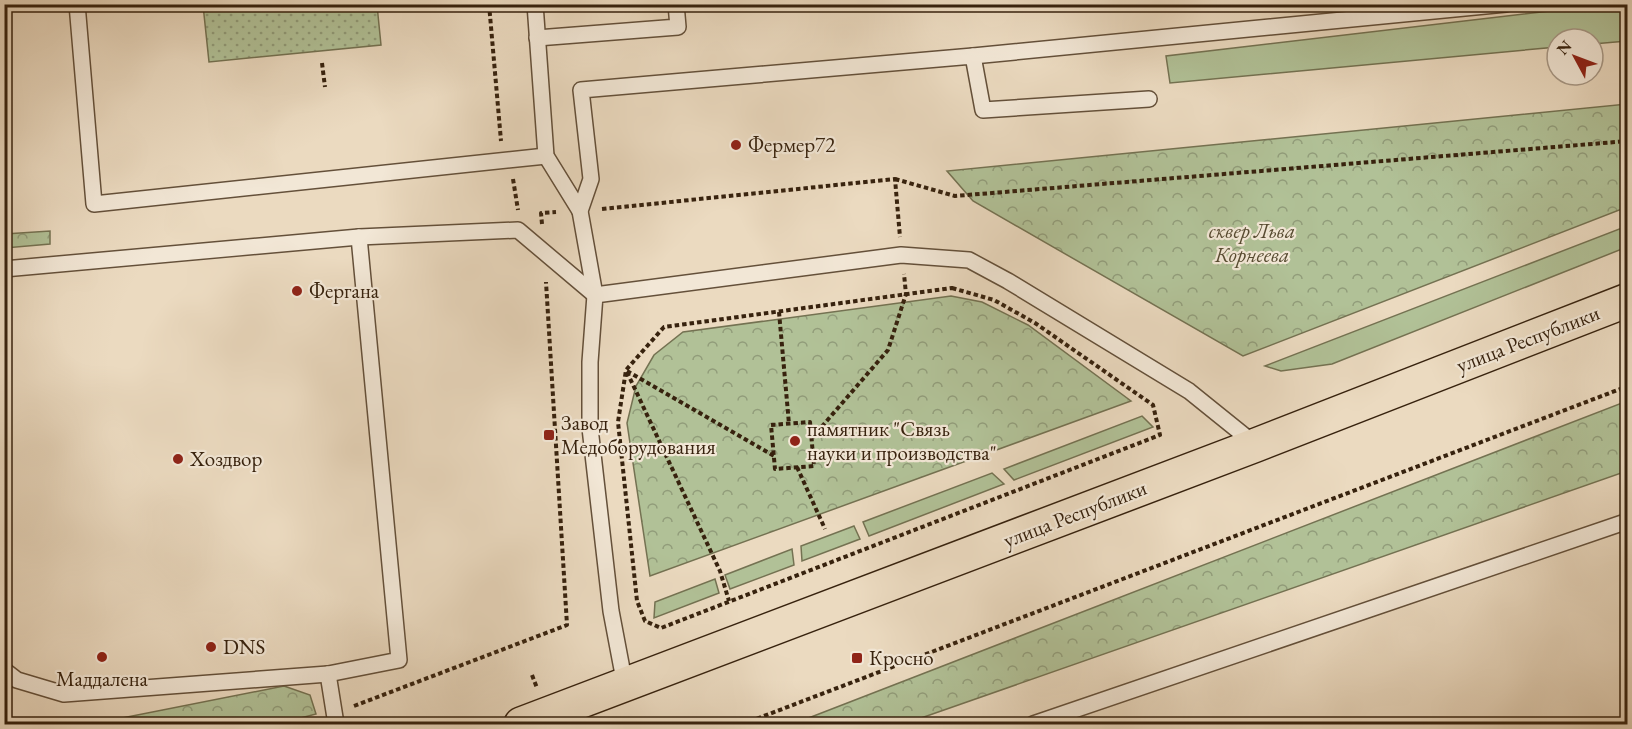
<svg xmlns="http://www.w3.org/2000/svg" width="1632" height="729" font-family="'EB Garamond',serif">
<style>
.grass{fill:#b1c197;stroke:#747252;stroke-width:1.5}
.forest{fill:url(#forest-crowns);stroke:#747252;stroke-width:1.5}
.park{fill:url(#park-dots);stroke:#747252;stroke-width:1.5}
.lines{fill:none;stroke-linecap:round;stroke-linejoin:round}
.service-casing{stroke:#64503a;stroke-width:18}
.primary-casing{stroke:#37220e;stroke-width:36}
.path{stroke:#37220e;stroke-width:4;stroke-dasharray:4.5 3;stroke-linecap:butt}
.service{stroke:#f2e7d6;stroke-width:15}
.primary{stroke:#ebdac0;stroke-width:33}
.poi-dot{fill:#8f2418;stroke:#f2e7d6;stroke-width:2}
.labels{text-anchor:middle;stroke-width:4.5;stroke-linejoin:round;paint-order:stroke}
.poi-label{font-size:21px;fill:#37220e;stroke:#f2e7d6;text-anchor:start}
.park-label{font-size:21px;font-style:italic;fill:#564a30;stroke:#f2e7d6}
.street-label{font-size:21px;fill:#37220e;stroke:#f2e7d6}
</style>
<defs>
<pattern id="forest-crowns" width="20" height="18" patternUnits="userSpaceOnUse" patternTransform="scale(1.5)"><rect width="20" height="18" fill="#b1c197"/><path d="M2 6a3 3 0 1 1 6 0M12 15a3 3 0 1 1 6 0" fill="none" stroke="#919c7a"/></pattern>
<pattern id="park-dots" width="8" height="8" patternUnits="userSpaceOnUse" patternTransform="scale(1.5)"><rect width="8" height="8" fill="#b1c197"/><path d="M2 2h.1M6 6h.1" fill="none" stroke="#919c7a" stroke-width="1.8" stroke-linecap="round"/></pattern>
</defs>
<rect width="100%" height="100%" fill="#ebdac0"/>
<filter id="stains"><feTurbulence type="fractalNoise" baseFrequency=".00333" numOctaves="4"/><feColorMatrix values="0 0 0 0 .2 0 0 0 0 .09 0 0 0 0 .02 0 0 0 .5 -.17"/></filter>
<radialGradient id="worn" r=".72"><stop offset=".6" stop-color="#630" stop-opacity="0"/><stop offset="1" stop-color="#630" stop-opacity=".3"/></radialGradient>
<g class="grass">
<polygon points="1610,4 1627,5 1627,41 1593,44 1593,39 1557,39 1557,47 1170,83 1166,56"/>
<polygon points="1627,226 1627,247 1332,364 1281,371 1265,366"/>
<polygon points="1142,416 1153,427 1014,480 1004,469"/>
<polygon points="992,473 1004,484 869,536 863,522"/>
<polygon points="854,526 860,539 802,561 801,546"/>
<polygon points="792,549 794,565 730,589 725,575"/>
<polygon points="715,579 719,593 654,618 655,602"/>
</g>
<g class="forest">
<polygon points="1627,104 1627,207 1243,356 973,201 947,171"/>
<polygon points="50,231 50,244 5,248 5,234"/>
<polygon points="951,296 982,302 1028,325 1131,401 650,576 627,423 636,386 654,355 683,332"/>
<polygon points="1627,401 1627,471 904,724 793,724"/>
<polygon points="284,686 310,695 316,714 278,724 23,724 17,722 107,721"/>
</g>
<polygon class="park" points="203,5 377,5 381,45 209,62"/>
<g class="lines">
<defs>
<g id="service">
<polyline points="77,4 94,204 546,156"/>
<polyline points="535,4 546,156 580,211"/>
<polyline points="537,38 678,27 676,4"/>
<polyline points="973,56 1506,4"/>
<polyline points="4,269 359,237 518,230 595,295"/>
<polyline points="595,295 580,211 591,179 581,90 973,56 983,110 1149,99"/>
<polyline points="4,670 17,680 64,694 328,674 399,660 359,237"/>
<polyline points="328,674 336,724"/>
<polyline points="625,685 611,611 590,428 590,362 595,295 901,255 969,260 1008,281 1189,391 1256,445"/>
<polyline points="1033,724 1628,521"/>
</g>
<polyline id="primary" points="521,724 1256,445 1628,300"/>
</defs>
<use href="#service" class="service-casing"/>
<use href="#primary" class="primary-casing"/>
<g class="path">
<polyline points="489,4 501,141"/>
<polyline points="322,63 325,87"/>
<polyline points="513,179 518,210"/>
<polyline points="895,179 955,196 1628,141"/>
<polyline points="602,209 895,179 900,237"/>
<polyline points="542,224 541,213 556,212"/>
<polygon points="952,288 994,300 1035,323 1153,405 1160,435 661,628 645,621 637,601 618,422 626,370 664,327"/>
<polyline points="779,312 789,424"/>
<polyline points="627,371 774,456"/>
<polyline points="627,372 720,571 729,601"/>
<polygon points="810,422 814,466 775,469 771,425"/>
<polyline points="812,438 888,350 906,294 904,274"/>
<polyline points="797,467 825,529"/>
<polyline points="532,675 537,688"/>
<polyline points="354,706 567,625 546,282"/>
<polyline points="306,724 316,721"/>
<polyline points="743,724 1628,386"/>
</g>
<use href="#service" class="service"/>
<use href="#primary" class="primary"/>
</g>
<g class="poi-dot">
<circle cx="736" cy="145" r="6"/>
<circle cx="297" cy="291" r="6"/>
<rect x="543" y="429" width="12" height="12" rx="3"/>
<circle cx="795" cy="441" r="6"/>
<circle cx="178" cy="459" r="6"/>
<circle cx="211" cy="647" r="6"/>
<circle cx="102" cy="657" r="6"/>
<rect x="851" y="652" width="12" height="12" rx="3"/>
</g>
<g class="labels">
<g class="poi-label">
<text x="748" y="152">Фермер72</text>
<text x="309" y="298">Фергана</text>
<text x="561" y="430">Завод<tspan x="561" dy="24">Медоборудования</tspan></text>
<text x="807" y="436">памятник "Связь<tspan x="807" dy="24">науки и производства"</tspan></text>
<text x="190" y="466">Хоздвор</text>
<text x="223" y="654">DNS</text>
<text x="869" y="665">Кросно</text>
<text x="102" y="686" text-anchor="middle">Маддалена</text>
</g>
<g class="park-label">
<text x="1252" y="238">сквер Льва<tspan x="1252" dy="24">Корнеева</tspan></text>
</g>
<g class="street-label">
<text transform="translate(1528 339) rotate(-21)" y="7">улица Республики</text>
<text transform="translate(1075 514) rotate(-21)" y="7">улица Республики</text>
</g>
</g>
<rect width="1632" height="729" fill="none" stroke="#ebdac0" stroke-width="24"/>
<rect x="6" y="6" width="1620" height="717" fill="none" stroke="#37220e" stroke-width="3"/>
<rect x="12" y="12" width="1608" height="705" fill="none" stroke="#37220e" stroke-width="1.5"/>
<g transform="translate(1575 57) rotate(311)"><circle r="28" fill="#f2e7d6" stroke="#a79886" stroke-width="1.5"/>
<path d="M0-4.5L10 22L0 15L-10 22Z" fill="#8f2418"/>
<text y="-9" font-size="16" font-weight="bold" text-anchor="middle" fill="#37220e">N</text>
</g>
<rect width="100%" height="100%" filter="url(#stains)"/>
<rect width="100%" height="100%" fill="url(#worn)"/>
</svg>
